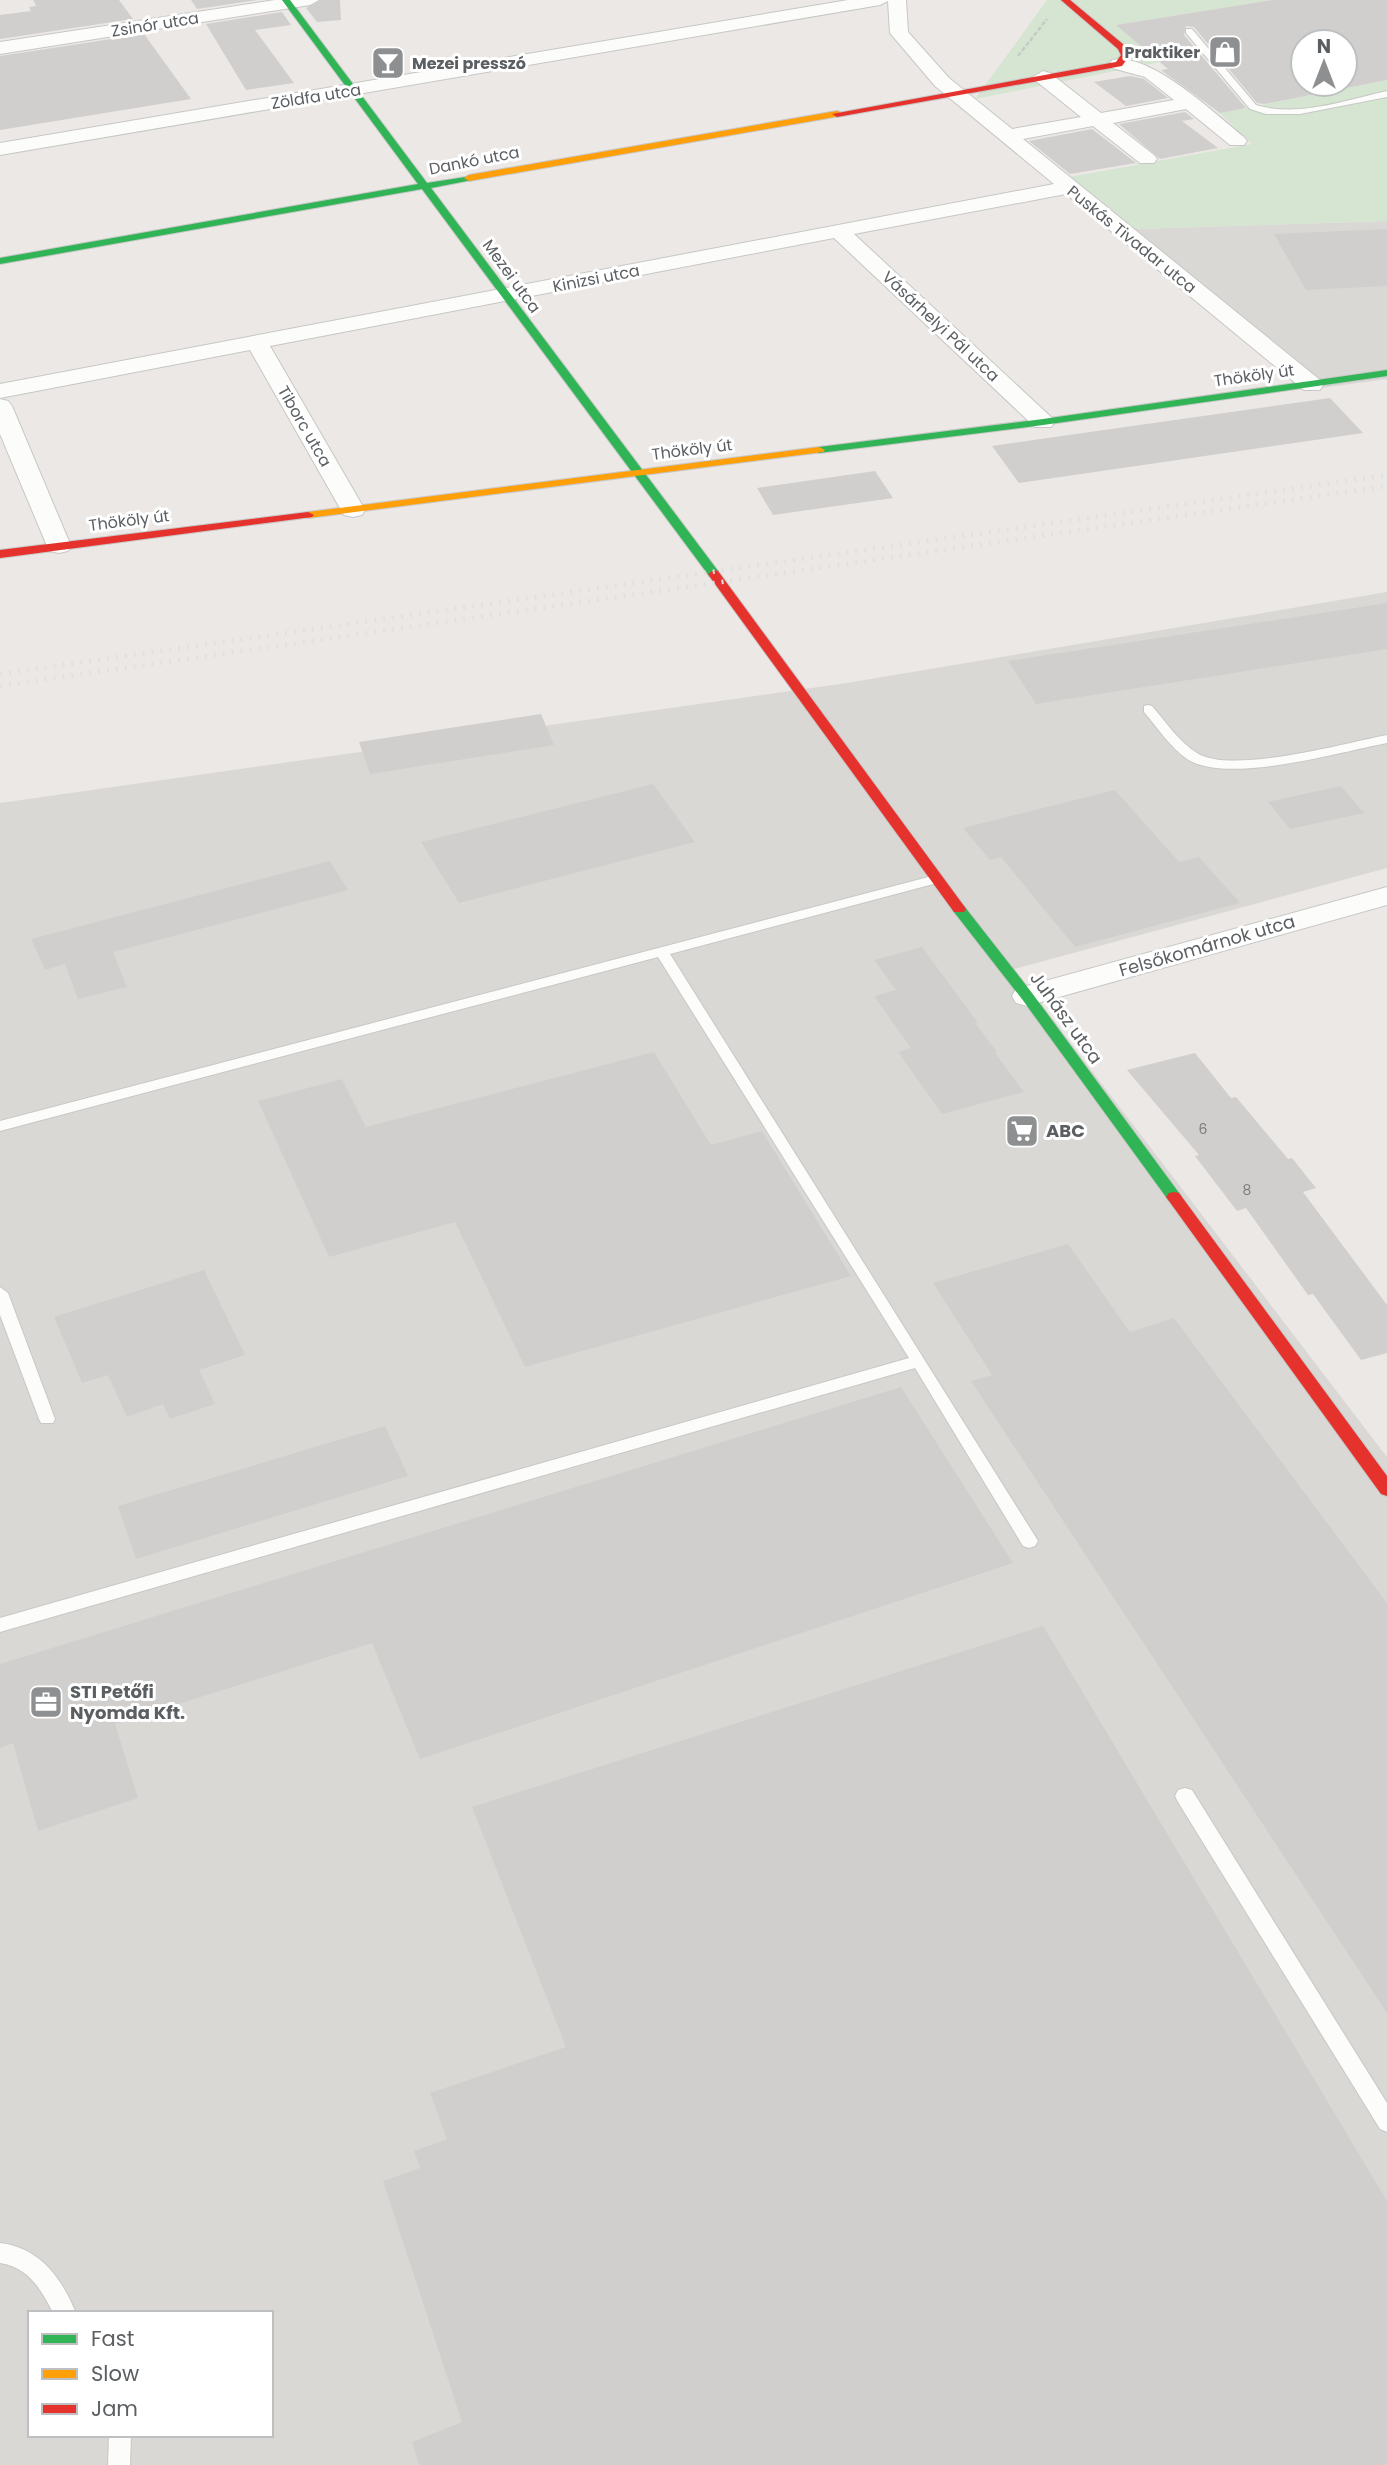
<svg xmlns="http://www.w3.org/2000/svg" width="1387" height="2465" font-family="Poppins,sans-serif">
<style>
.industrial{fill:#dad8d5;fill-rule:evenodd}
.green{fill:#d6e5d1}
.building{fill:#d1cfce;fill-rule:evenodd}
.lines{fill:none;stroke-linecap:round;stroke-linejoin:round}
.lane-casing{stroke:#c7c7c7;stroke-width:2}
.street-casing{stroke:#c7c7c7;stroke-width:2}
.fast-casing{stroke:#c7c7c6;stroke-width:2}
.slow-casing{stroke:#c7c7c6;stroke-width:2}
.jam-casing{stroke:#c7c7c6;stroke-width:2}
.path{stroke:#c5cac7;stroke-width:2.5;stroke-dasharray:4.5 2;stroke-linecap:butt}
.lane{fill:#fcfcfb;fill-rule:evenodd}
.street{fill:#fcfcfb;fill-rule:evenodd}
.fast{fill:#30b455;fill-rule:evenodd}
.slow{fill:#ff9f0a;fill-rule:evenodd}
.jam{fill:#e5322d;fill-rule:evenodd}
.rail{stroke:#e2e1e1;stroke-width:4.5;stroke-dasharray:2 7;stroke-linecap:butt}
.labels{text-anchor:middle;stroke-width:6;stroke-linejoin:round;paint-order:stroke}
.number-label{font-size:14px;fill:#7a7c7e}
.far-street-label{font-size:16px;fill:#5b5f62;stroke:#fff}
.far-poi-label{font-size:16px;font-weight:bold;fill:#5b5f62;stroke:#fff;text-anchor:end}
.street-label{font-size:18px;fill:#5b5f62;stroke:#fff}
.poi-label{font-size:18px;font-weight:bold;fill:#5b5f62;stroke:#fff;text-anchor:start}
</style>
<rect width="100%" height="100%" fill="#ebe8e5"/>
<g class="industrial">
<polygon points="1387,221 1387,379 1314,389 1135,229"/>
<path d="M1387,592V868L1014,969L1387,1457V2465H0V803L847,683ZM30,2313H271V2435H30Z"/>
</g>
<g class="green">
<polygon points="1047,0 1272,0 1117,25 1160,62 975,99"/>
<polygon points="1387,80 1387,221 1135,229 1064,178 1252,144 1220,113"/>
</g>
<g class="building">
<polygon points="33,0 119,0 133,19 0,39 0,15 31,11 29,7 36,6"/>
<polygon points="191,0 257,0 197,9"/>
<polygon points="321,0 340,0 341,20 317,22 306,8"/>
<path d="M1272,0H1387V80L1265,104L1257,103L1194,27L1186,26L1184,35L1246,108L1220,113L1161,70L1168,69L1116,25ZM1303,42H1345V84H1303Z"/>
<polygon points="282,12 291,25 255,30 294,83 246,90 206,24"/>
<polygon points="144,34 191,99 0,130 0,56"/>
<polygon points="1130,76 1144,79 1168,98 1126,106 1094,82"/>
<polygon points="1185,112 1194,119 1182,121 1218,148 1160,159 1119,124"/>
<polygon points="1092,129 1136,163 1070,174 1029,141"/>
<polygon points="1387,229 1387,286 1306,290 1274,234"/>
<polygon points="1330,398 1363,433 1019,483 992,446"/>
<polygon points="875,471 893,498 773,515 757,488"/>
<polygon points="1387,603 1387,649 1036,704 1008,661"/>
<polygon points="541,714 554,745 370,774 359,742"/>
<polygon points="653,784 695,842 459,903 421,842"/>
<polygon points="1341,786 1364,813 1290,829 1268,802"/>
<polygon points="1115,790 1179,862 1199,857 1240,903 1075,947 1001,857 990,860 963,828"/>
<polygon points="330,861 348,890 113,952 127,987 78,999 65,964 45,970 31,939"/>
<polygon points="922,947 978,1023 975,1023 997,1052 995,1053 1024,1092 942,1114 898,1052 911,1048 874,996 896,990 874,960"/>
<polygon points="654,1052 711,1145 762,1131 851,1276 525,1367 455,1222 329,1257 258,1101 342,1079 366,1127"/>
<polygon points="1195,1053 1231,1098 1236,1097 1288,1159 1292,1158 1316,1188 1303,1192 1387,1305 1387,1353 1361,1360 1313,1294 1308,1295 1246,1208 1237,1211 1195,1156 1199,1155 1127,1070"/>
<polygon points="1068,1244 1130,1332 1174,1318 1387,1603 1387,2013 971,1381 992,1375 933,1283"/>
<polygon points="204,1270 245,1355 199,1370 215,1404 170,1419 163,1404 127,1417 108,1375 82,1383 54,1317"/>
<polygon points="901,1387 1013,1563 420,1759 372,1643 115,1724 138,1798 38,1831 13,1743 0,1748 0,1664"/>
<polygon points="385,1426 408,1476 136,1559 118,1506"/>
<polygon points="1043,1626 1387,2201 1387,2465 419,2465 412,2442 462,2422 383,2181 420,2168 414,2151 447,2139 430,2093 566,2047 472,1807"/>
</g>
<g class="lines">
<defs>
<g id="lane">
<path d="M1186,29H1192L1256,105C1298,118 1346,100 1387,91V97L1300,114H1266L1250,109L1186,33Z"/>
<path d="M1148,705L1152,706C1166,722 1179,742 1197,753C1231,775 1345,743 1387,735V743C1340,752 1227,785 1187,759C1170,747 1157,727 1144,712V706Z"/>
<polygon points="936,875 943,879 941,882 670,954 1035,1536 1038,1541 1035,1546 1029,1548 1023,1546 915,1368 0,1632 0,1618 909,1358 658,957 0,1131 0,1121"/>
<polygon points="0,1287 8,1293 55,1419 53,1423 41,1423 39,1419 0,1315"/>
<polygon points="1185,1788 1192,1790 1387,2103 1387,2132 1380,2129 1178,1802 1175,1796 1178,1790"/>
<path d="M0,2243C40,2248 61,2277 76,2313H53C41,2289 28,2267 0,2263Z"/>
<polygon points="109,2435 131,2435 130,2465 108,2465"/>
</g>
<g id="street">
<polygon points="275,0 319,0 310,5 0,54 0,42"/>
<path d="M848,0H906L908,32L949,78L1012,129L1081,117L1036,81L1033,77L1043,71L1050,73L1101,113L1174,100L1145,77L1112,68L1110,64L1112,60C1150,51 1215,114 1244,137L1247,141L1244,145H1230L1186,109L1113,123L1154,155L1157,159L1154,163H1140L1093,126L1023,139L1320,380L1323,385L1320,390H1304L1066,194L854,234L1051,417L1055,422L1051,427H1035L834,238L270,346L365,510L362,515L353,517L344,515L341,510L250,350L0,398V384L1054,184L935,86L890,33L888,1L880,5L0,155V143Z"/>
<polygon points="0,399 8,401 12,406 71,546 68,551 59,553 50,551 47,546 0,434"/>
<polygon points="1387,887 1387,905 1027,1006 1016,1003 1012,996 1016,989"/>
</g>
<g id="fast">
<polygon points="282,0 290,0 427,183 472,176 472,180 431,188 718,571 718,577 710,577 422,189 0,264 0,258 418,184"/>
<polygon points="1387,370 1387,376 1043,425 819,453 813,450 819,447 1043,419"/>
<polygon points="959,905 964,906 1032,993 1179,1193 1182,1197 1179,1201 1169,1201 1022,999 954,912 952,909 954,906"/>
</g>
<g id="slow">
<polygon points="837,111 840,112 840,116 469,181 464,178 469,175"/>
<polygon points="819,447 825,450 823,452 308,518 302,515 308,512"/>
</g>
<g id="jam">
<polygon points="1061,0 1070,0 1124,45 1130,55 1122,66 837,117 832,114 1116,62 1121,55 1118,49"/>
<polygon points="308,512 314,515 312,517 0,558 0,550"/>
<polygon points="714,570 718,571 964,906 966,909 964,912 954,912 710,577 708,574"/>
<polygon points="1174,1192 1179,1193 1387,1476 1387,1496 1381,1494 1169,1201 1166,1197 1169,1193"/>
</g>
</defs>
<use href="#lane" class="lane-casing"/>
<use href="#street" class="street-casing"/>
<use href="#fast" class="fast-casing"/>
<use href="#slow" class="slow-casing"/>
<use href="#jam" class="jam-casing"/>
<polyline class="path" points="1018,56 1047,19"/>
<use href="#lane" class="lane"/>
<use href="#street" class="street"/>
<use href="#fast" class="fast"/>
<use href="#slow" class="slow"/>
<use href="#jam" class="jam"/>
<g class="rail">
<polyline points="0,674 1387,475"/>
<polyline points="0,686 1387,486"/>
</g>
</g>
<defs>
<symbol id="shop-square" viewBox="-11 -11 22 22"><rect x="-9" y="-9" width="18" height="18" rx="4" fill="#8d8f90" stroke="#fff"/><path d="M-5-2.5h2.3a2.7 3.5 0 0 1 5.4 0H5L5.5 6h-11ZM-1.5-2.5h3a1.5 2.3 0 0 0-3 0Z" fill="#fff"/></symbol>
<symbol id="bar-square" viewBox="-11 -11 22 22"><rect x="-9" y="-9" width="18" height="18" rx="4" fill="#8d8f90" stroke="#fff"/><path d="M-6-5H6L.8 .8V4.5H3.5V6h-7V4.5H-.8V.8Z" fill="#fff"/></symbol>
<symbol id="supermarket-square" viewBox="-11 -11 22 22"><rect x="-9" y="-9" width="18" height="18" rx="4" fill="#8d8f90" stroke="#fff"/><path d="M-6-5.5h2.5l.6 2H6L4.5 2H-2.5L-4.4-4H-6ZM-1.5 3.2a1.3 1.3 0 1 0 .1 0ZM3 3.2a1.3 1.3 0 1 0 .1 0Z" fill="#fff"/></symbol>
<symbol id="office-square" viewBox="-11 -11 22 22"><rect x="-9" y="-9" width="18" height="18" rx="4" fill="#8d8f90" stroke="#fff"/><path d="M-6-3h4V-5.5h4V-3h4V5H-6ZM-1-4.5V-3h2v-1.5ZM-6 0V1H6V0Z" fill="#fff"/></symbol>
</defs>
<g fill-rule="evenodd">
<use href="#shop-square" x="1206" y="33" width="38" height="38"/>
<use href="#bar-square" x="369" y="44" width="38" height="38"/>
<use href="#supermarket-square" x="1003" y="1112" width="38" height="38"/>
<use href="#office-square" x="27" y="1683" width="38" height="38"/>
</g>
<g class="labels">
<g class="number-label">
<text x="1203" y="1134">6</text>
<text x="1247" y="1195">8</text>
</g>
<g class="far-street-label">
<text transform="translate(155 24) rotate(-9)" y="6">Zsinór utca</text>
<text transform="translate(316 96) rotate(-9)" y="6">Zöldfa utca</text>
<text transform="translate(474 160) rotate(-11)" y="6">Dankó utca</text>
<text transform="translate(1132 239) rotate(39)" y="6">Puskás Tivadar utca</text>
<text transform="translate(512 276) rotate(54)" y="6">Mezei utca</text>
<text transform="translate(596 278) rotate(-11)" y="6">Kinizsi utca</text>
<text transform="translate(941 326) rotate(43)" y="6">Vásárhelyi Pál utca</text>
<text transform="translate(1254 375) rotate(-8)" y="6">Thököly út</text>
<text transform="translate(305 426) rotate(60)" y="6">Tiborc utca</text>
<text transform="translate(692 449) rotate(-7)" y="6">Thököly út</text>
<text transform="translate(129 520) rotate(-7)" y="6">Thököly út</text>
</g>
<g class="far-poi-label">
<text x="1200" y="58">Praktiker</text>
<text x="412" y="69" text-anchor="start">Mezei presszó</text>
</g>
<g class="street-label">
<text transform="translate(1207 946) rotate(-16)" y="6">Felsőkomárnok utca</text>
<text transform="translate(1066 1018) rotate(54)" y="6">Juhász utca</text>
</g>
<g class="poi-label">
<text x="1046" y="1137">ABC</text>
<text x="70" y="1698">STI Petőfi<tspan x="70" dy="21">Nyomda Kft.</tspan></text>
</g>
</g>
<rect x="28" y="2311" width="245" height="126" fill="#ffffff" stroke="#bdbfc0" stroke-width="2"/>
<rect x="42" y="2334" width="35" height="10" fill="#30b455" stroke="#bdbfc0" stroke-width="2"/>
<text x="91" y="2346" font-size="21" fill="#5b5f62">Fast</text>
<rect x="42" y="2369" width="35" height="10" fill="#ff9f0a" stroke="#bdbfc0" stroke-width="2"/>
<text x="91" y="2381" font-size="21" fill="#5b5f62">Slow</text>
<rect x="42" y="2404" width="35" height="10" fill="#e5322d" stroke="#bdbfc0" stroke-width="2"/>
<text x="91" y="2416" font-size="21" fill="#5b5f62">Jam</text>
<g transform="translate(1324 63)"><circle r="33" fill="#ffffff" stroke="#bdbfc0" stroke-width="2"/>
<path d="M0-5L12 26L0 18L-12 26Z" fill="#8d8f90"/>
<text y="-10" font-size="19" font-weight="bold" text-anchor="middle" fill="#5b5f62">N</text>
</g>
</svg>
